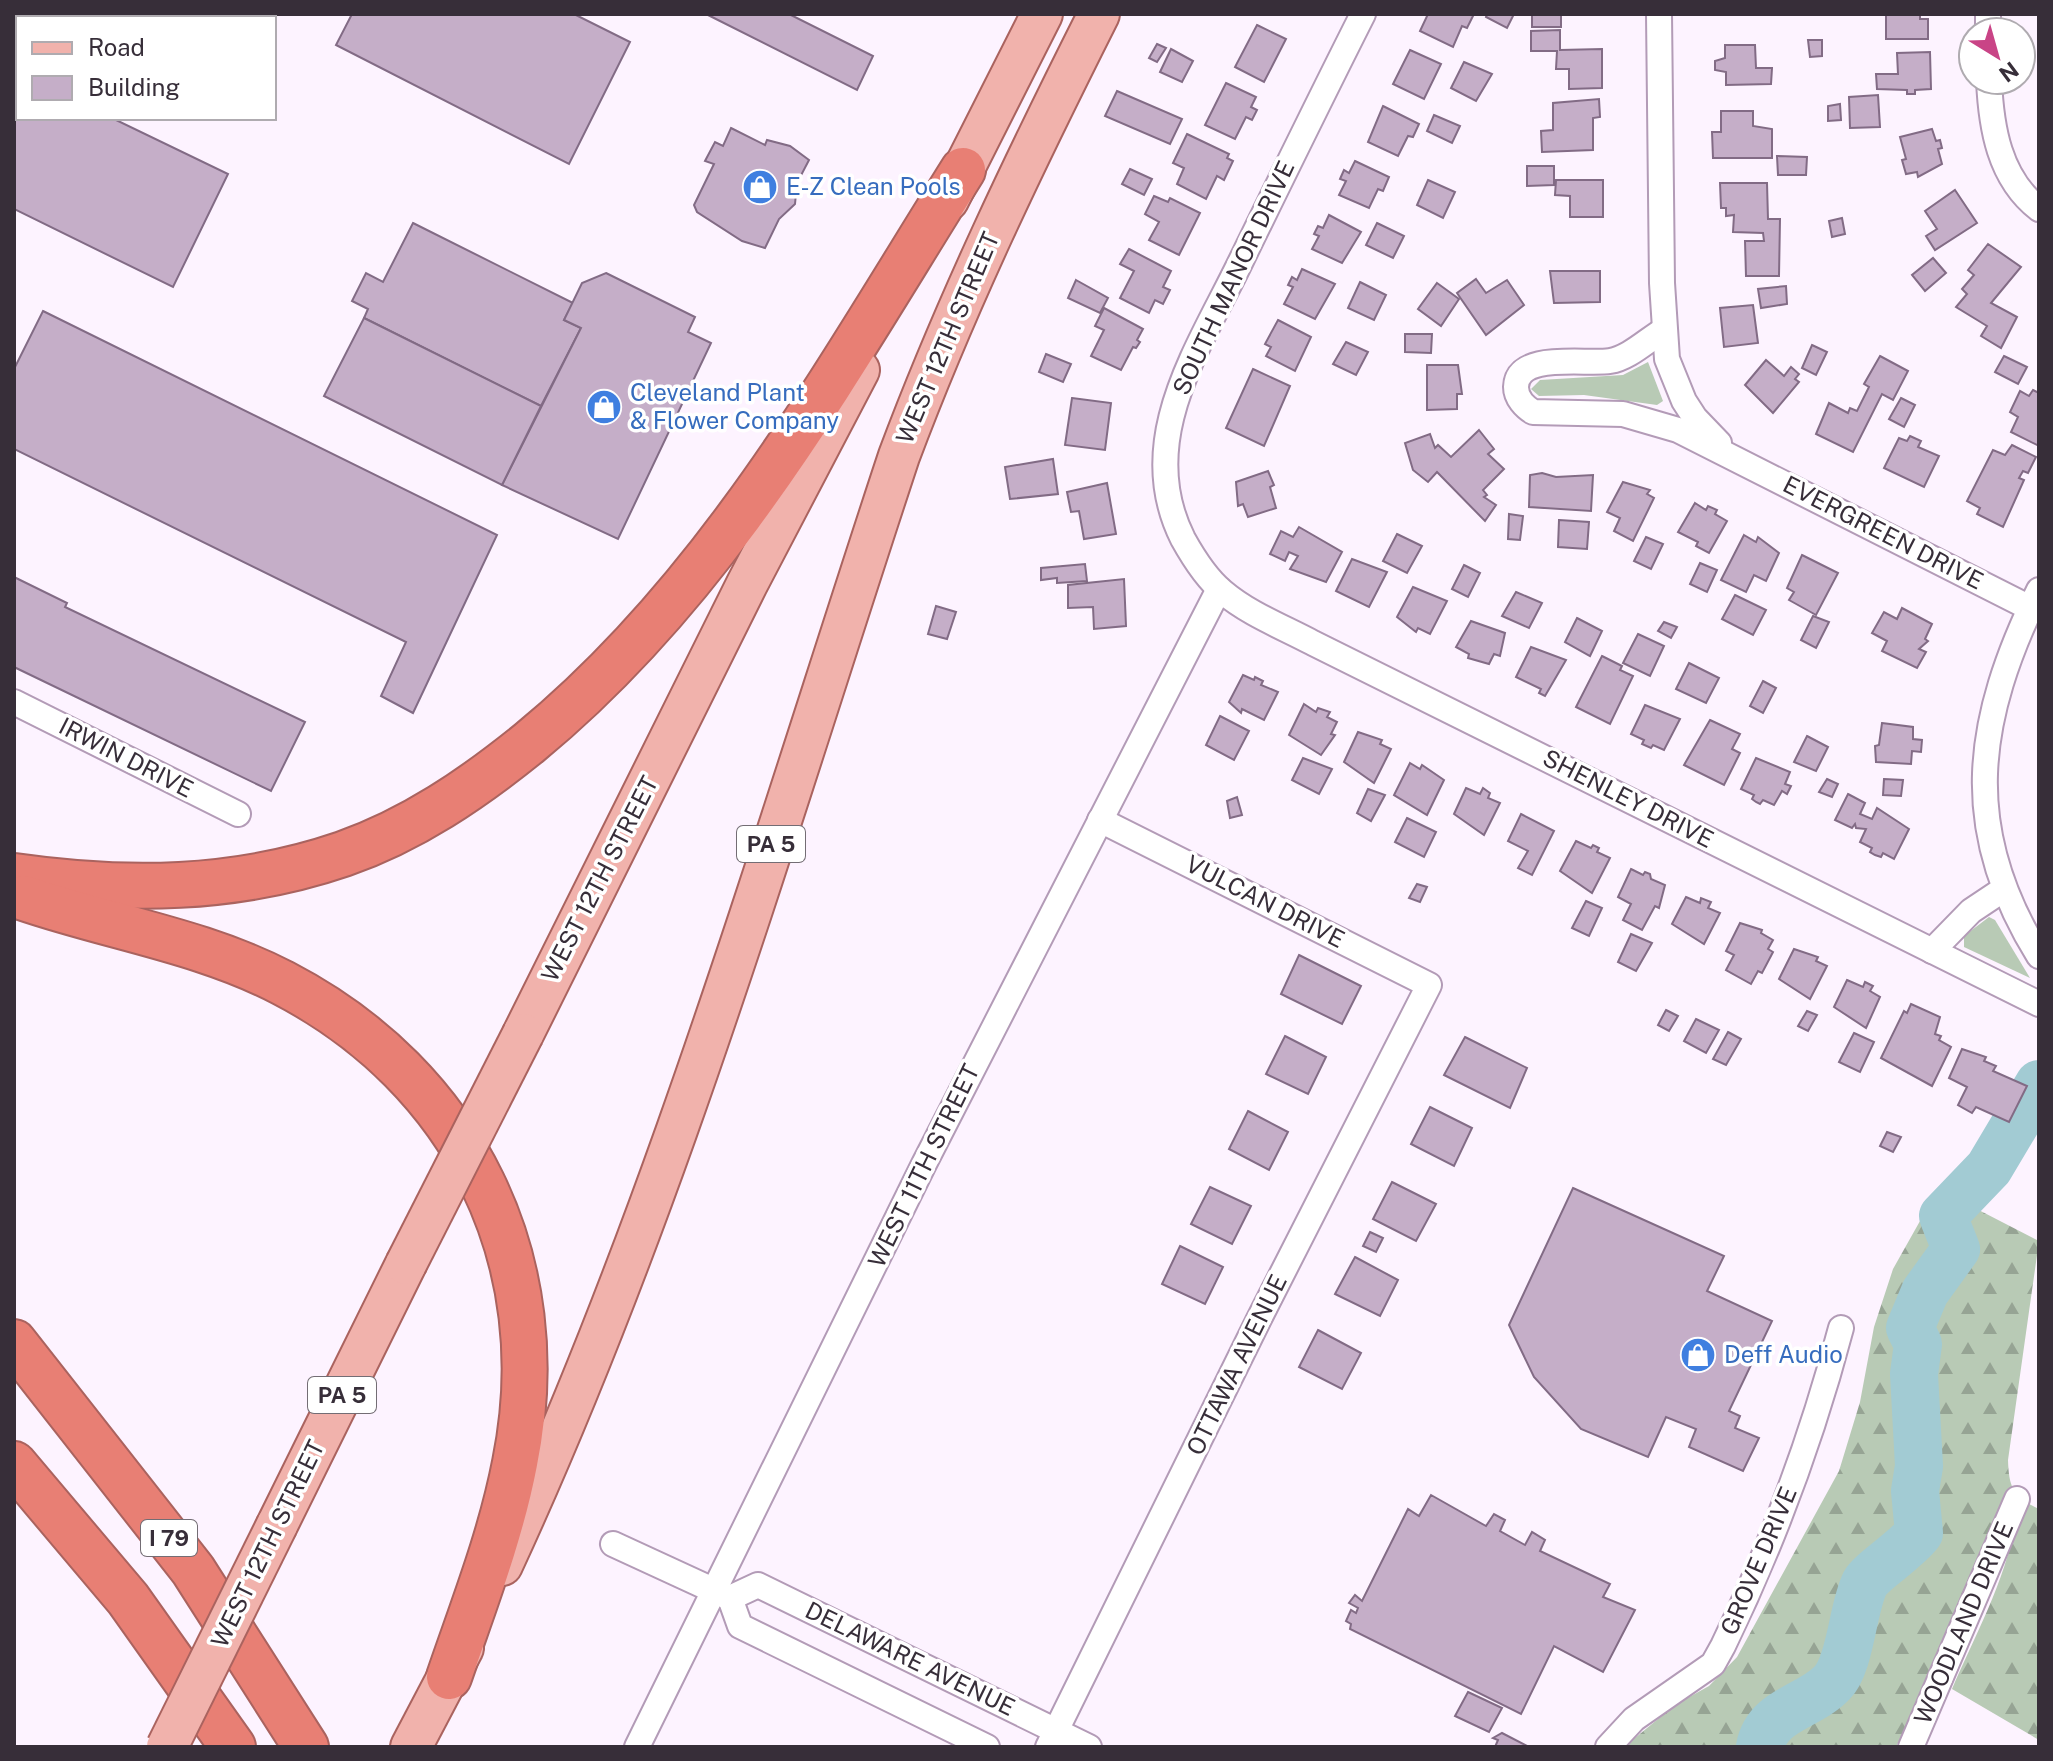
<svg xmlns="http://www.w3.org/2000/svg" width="2053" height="1761" font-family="'Public Sans',sans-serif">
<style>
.grass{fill:#b8cab5}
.forest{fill:url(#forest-firs)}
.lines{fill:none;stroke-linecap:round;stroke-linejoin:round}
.river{stroke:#a2cbd3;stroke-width:48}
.building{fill:#c5aec8;stroke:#826b85;stroke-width:2}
.minor-casing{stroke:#b39bb7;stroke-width:28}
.primary-casing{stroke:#aa635f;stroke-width:44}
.motorway-casing{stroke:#aa635f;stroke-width:48}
.minor{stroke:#fff;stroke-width:24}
.primary{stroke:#f1b2ac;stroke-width:40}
.motorway{stroke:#e87f74;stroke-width:44}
.primary-bridge-casing{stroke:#aa635f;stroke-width:44;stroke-linecap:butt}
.primary-bridge{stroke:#f1b2ac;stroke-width:40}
.labels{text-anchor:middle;stroke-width:7;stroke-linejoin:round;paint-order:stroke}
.shield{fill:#fff;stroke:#736d74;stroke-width:2}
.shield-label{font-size:22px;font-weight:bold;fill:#372e39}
.shop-label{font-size:24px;fill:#366cbe;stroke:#fff;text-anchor:start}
.street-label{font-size:24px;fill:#372e39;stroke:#fff}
</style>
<defs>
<pattern id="forest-firs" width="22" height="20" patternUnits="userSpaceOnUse" patternTransform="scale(2)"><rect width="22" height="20" fill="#b8cab5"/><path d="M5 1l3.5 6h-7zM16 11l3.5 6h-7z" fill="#96a494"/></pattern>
</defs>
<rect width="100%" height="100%" fill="#fdf3ff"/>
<g class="grass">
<polygon points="1648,362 1663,401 1657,405 1584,395 1539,396 1531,389 1540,380 1623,375"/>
<polygon points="1989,917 1995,920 2030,978 1964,947 1964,936"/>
</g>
<path class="forest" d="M1938,1189L2039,1241L2008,1460C2009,1488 2013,1497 2039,1509V1740L1952,1689C1977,1630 2015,1565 2017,1500L1993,1525L1942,1652L1896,1747H1624L1675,1705L1709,1686L1737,1657L1839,1471L1860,1402L1874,1327L1893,1269Z"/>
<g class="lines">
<path class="river" d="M1760,1747C1767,1710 1809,1707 1832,1683C1851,1664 1852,1609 1865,1583C1870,1573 1906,1550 1919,1533L1915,1491L1919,1466L1914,1374L1918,1344L1910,1328L1925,1292L1956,1249L1943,1216L1989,1168L2039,1084"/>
</g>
<g class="building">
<polygon points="352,14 574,14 630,42 569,164 336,45"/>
<polygon points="706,14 789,14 873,56 857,90"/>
<polygon points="1428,14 1474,14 1467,28 1462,26 1453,47 1420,31"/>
<polygon points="1487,14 1514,14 1507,28 1486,17"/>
<rect x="1532" y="14" width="29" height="13"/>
<polygon points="1886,14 1920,14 1920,19 1928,19 1928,39 1886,39"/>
<polygon points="1257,25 1286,39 1264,82 1235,67"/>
<polygon points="1560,30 1560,50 1602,49 1602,88 1569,89 1569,69 1556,69 1557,51 1531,51 1531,31"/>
<polygon points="1808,40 1822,40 1822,56 1810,57"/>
<polygon points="1157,44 1166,48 1157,62 1149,58"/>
<polygon points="1725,45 1755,45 1756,68 1772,68 1771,84 1726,85 1726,72 1715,70 1715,61 1725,58"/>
<polygon points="1171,49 1193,61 1182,82 1160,72"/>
<polygon points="1410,50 1441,64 1424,99 1393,84"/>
<polygon points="1930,52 1931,89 1915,90 1915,94 1907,94 1907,90 1877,89 1876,74 1898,74 1897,53"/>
<polygon points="1464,62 1492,74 1476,101 1451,88"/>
<polygon points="14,70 18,72 18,118 112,118 228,174 173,287 14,209"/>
<polygon points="1226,83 1256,97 1251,107 1257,110 1252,120 1246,117 1235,139 1205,125"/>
<polygon points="1117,91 1182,119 1170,144 1105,116"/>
<polygon points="1878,95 1880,127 1850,128 1849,97"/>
<polygon points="1599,99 1600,117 1593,118 1593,150 1542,152 1541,131 1553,130 1553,103"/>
<polygon points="1840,104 1841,120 1828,121 1828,106"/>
<polygon points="1383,106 1419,124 1413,137 1408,136 1398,156 1368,142"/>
<polygon points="1721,111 1753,111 1753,126 1772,129 1772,158 1713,158 1712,132 1721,132"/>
<polygon points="1434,115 1460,126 1452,143 1427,131"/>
<polygon points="731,128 765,145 767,140 790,146 809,160 797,183 795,204 779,219 765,248 742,241 697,212 694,205 714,164 705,161 715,142 723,146"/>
<polygon points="1932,129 1936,141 1940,140 1942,148 1938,149 1942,164 1918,177 1917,172 1906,174 1902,160 1906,159 1900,137"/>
<polygon points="1187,134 1229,154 1227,158 1233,161 1224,180 1217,176 1206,199 1177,184 1184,168 1173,163"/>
<polygon points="1777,156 1807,157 1806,175 1778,175"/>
<polygon points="1355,161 1389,177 1383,191 1378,189 1369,208 1339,195 1346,181 1340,179 1344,170 1349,173"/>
<polygon points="1527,166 1554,166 1554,185 1527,186"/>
<polygon points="1130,169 1152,179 1144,195 1122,184"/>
<polygon points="1428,180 1455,192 1443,218 1417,205"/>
<polygon points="1556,180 1603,180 1603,217 1570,217 1570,196 1555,195"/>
<polygon points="1720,183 1767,183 1768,219 1780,219 1779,276 1746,276 1745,241 1764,241 1763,233 1733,232 1734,215 1726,216 1726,208 1721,208"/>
<polygon points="1955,190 1977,223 1935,250 1926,236 1937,229 1925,211"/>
<polygon points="1154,196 1168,202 1170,198 1200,213 1179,255 1149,240 1159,222 1145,214"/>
<polygon points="1329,215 1361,232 1342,263 1312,249 1319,236 1314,234 1318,226 1323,228"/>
<polygon points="1842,218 1845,234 1832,237 1829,221"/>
<polygon points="413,223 573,303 564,320 581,328 541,406 364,318 368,309 352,301 366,273 383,282"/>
<polygon points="1377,223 1404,236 1393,258 1366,245"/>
<polygon points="1988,244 2021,267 1991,303 2017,317 2001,348 1981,336 1987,326 1956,307 1967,294 1962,289 1974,275 1968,270"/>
<polygon points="1129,249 1171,271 1163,287 1170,290 1163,304 1155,300 1149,313 1120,298 1134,271 1120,264"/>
<polygon points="1933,258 1946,273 1925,291 1912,275"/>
<polygon points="1302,269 1335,284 1315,319 1284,304 1293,287 1288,285 1292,277 1297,280"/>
<polygon points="1550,271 1600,271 1600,302 1554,303"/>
<polygon points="606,273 695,317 688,332 711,343 618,539 502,485 581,328 564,320 582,283"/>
<polygon points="1476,279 1486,293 1507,280 1524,305 1486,335 1457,293"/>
<polygon points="1076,280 1108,298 1100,313 1068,298"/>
<polygon points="1360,282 1386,295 1374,320 1348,308"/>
<polygon points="1437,283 1459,299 1441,326 1418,309"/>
<polygon points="1786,286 1787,304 1761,308 1758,289"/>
<polygon points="1753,305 1758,343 1724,347 1720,308"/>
<polygon points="1104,308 1143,329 1137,340 1140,342 1136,348 1133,347 1121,370 1091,356 1104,330 1095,326"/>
<polygon points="43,311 497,535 413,713 381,696 406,642 14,449 14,369"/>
<polygon points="364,318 541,406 502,485 324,396"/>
<polygon points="1278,320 1311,337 1295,371 1266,356 1271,347 1265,344"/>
<polygon points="1405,334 1432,334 1431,353 1405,352"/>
<polygon points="1346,342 1368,352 1356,375 1333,364"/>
<polygon points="1812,345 1827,352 1816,375 1802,368"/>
<polygon points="1046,354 1071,364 1063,382 1039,372"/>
<polygon points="1880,356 1908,371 1893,400 1882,394 1853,452 1816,434 1829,403 1848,413 1850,408 1857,411 1869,387 1864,384"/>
<polygon points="2004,356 2027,367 2018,384 1995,372"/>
<polygon points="1766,360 1784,376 1791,367 1799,374 1795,379 1799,382 1773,413 1745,385"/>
<polygon points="1427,365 1458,365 1462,394 1457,394 1457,409 1427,410"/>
<polygon points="1253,369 1290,386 1264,446 1226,428"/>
<polygon points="2033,390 2039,393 2039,446 2011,432 2018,417 2010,412 2020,391 2029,396"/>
<polygon points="1072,398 1111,403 1105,450 1065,445"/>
<polygon points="1901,398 1915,405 1904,427 1889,419"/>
<polygon points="1479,430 1494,449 1488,454 1504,469 1483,490 1487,495 1484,497 1496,505 1485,521 1437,472 1428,482 1413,470 1405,443 1430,434 1435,448 1438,445 1451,457"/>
<polygon points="1910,436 1921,441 1918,447 1939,456 1924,487 1884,468 1899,438 1907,441"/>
<polygon points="2012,445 2036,457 2028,473 2023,471 2019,478 2024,480 2003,527 1977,514 1980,508 1967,501 1993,450 2005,455"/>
<polygon points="1053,459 1058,494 1010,499 1005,467"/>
<polygon points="1268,471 1274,485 1270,487 1276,508 1248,517 1243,504 1238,506 1236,482"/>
<polygon points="1542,473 1556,477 1593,475 1591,511 1529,507 1530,475"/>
<polygon points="1623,482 1650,490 1647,494 1654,498 1633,541 1614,531 1620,518 1607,512"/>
<polygon points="1107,483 1116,534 1084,539 1079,511 1071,512 1067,492"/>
<polygon points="1695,503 1706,510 1708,506 1717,510 1715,514 1727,521 1709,553 1696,546 1698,542 1678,532"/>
<polygon points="1509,514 1523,516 1520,540 1508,539"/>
<polygon points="1559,520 1589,522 1587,549 1558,547"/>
<polygon points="1299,527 1342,552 1326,582 1290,569 1298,556 1289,552 1285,561 1270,554 1281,531 1293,537"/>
<polygon points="1397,534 1422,546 1407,573 1383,561"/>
<polygon points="1744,535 1756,542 1758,537 1779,553 1766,581 1754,575 1746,592 1721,580"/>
<polygon points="1646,537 1663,544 1651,569 1634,561"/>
<polygon points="1802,555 1838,573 1816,615 1789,600 1794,592 1787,588"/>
<polygon points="1352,559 1387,572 1369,607 1336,591"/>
<polygon points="1700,563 1717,570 1707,592 1690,584"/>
<polygon points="1085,564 1087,581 1057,583 1057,578 1041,580 1041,568"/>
<polygon points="1464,565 1480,573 1468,597 1452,589"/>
<polygon points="14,577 67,603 65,607 305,722 271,791 14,667"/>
<polygon points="1124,579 1126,626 1094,629 1093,607 1068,608 1068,585"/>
<polygon points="1413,587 1447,601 1430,634 1418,628 1416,632 1397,617"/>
<polygon points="1516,592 1542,603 1529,628 1502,616"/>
<polygon points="1735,595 1766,610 1753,635 1722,619"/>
<polygon points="936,606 956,612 947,639 928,634"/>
<polygon points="1902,608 1932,624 1925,639 1928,641 1919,649 1926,652 1917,668 1882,651 1887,641 1872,633 1884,612 1897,619"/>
<polygon points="1813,616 1829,622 1816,648 1801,640"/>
<polygon points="1577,618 1602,631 1590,656 1565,642"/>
<polygon points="1471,621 1505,633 1500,656 1494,654 1489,664 1468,658 1469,654 1456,647"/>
<polygon points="1664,622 1677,627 1671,638 1658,631"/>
<polygon points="1638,634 1664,646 1650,676 1623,663"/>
<polygon points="1531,647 1566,660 1545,696 1539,693 1541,689 1516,677"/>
<polygon points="1602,656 1622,666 1620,670 1633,676 1610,724 1576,707"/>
<polygon points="1689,663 1719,678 1706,703 1676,689"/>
<polygon points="1243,675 1254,680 1255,677 1263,681 1261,685 1278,692 1264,720 1242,709 1241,713 1229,702"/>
<polygon points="1763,681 1776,688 1763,713 1750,706"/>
<polygon points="1304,704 1316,712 1318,708 1330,712 1327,717 1337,722 1331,734 1335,735 1321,755 1289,735"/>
<polygon points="1645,705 1680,719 1664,750 1653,745 1651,748 1642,744 1644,740 1631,734"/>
<polygon points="1220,716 1249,731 1234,760 1206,745"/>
<polygon points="1710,720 1740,734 1732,749 1740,753 1724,785 1684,765"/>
<polygon points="1882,723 1913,727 1913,739 1922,740 1921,752 1912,751 1911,764 1876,762 1875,746 1879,745"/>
<polygon points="1358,732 1382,740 1380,744 1391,749 1374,783 1344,762"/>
<polygon points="1807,736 1828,747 1816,771 1794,762"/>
<polygon points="1303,758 1332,769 1319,794 1292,780"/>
<polygon points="1756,758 1790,772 1785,784 1791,786 1787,794 1782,791 1774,805 1763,800 1760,804 1756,802 1752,799 1754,795 1741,789"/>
<polygon points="1410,763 1420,769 1422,765 1444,780 1427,815 1394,795"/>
<polygon points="1827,779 1838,784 1832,797 1819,792"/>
<polygon points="1884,779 1903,780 1901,796 1883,795"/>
<polygon points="1466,788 1480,794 1483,788 1490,793 1488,798 1500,803 1484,835 1454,814"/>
<polygon points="1368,789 1385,795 1371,821 1357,813"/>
<polygon points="1848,794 1865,803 1860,814 1872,819 1877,808 1909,829 1894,859 1883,853 1881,857 1875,855 1870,852 1872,848 1860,842 1866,829 1856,828 1855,824 1852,828 1835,820"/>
<polygon points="1237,797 1242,815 1230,818 1227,801"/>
<polygon points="1521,814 1554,831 1532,875 1518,868 1528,851 1508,841"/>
<polygon points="1407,818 1436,832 1424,857 1395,842"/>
<polygon points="1576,841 1591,848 1593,845 1599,848 1597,852 1610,858 1592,893 1560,871"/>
<polygon points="1631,869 1643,875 1645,872 1650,874 1651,879 1665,885 1659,908 1655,906 1642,930 1623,920 1631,904 1618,897"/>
<polygon points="1417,884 1427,887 1420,902 1409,898"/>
<polygon points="1686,897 1700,903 1701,898 1711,902 1708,908 1720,913 1704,944 1672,924"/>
<polygon points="1586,901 1602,908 1589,936 1572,928"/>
<polygon points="1740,923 1762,930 1761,933 1773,940 1768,949 1773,952 1762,973 1758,971 1751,984 1726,970 1734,955 1726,951"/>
<polygon points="1631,934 1652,943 1636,971 1618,962"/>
<polygon points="1794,949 1818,957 1816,961 1827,966 1810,999 1779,979"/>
<polygon points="1299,955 1361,986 1342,1024 1281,994"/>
<polygon points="1847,980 1863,987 1865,982 1873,986 1870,991 1880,997 1866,1028 1834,1007"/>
<polygon points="1911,1004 1940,1017 1935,1034 1941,1036 1939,1040 1951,1047 1932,1086 1881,1058 1904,1011 1907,1013"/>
<polygon points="1666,1010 1678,1016 1669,1031 1658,1025"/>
<polygon points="1807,1011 1817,1015 1808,1031 1798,1026"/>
<polygon points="1696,1019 1719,1030 1706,1053 1684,1041"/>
<polygon points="1728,1032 1741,1039 1726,1065 1713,1059"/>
<polygon points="1854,1033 1874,1042 1860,1072 1839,1062"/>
<polygon points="1285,1036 1326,1057 1308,1094 1266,1074"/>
<polygon points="1465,1037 1527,1068 1510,1108 1444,1075"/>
<polygon points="1962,1049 1986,1057 1984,1061 1996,1066 1993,1071 2027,1086 2009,1122 1976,1107 1972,1113 1958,1105 1967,1087 1949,1078"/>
<polygon points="1430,1107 1472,1128 1454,1166 1411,1144"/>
<polygon points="1248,1111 1288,1132 1269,1170 1229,1149"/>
<polygon points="1887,1132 1901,1137 1893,1152 1880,1146"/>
<polygon points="1392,1182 1436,1204 1416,1241 1373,1219"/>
<polygon points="1210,1187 1251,1206 1232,1244 1191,1224"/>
<polygon points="1573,1188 1724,1256 1707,1291 1772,1321 1729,1411 1740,1416 1735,1428 1759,1438 1743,1471 1689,1447 1696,1429 1666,1417 1648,1457 1581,1429 1534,1377 1509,1325"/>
<polygon points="1370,1232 1383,1238 1376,1252 1363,1246"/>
<polygon points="1180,1246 1223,1267 1205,1304 1162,1284"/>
<polygon points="1355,1257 1398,1280 1380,1316 1335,1294"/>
<polygon points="1318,1330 1361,1353 1342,1389 1299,1367"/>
<polygon points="1431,1495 1486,1526 1494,1514 1505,1520 1500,1531 1525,1545 1532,1532 1545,1540 1540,1551 1610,1584 1603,1597 1635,1610 1603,1672 1554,1646 1521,1714 1350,1629 1351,1624 1346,1621 1351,1610 1356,1613 1358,1608 1349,1603 1355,1595 1362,1601 1408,1509 1419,1516"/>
<polygon points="1468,1692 1502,1708 1489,1732 1455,1716"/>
<polygon points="1502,1733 1529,1747 1495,1747 1498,1740 1493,1738"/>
</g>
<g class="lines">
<defs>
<g id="minor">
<path d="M1363,14C1321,97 1280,181 1239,265C1197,351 1134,442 1183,539C1193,557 1207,579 1223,592C1249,614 1283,627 1313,643L2039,1004"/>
<polyline points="1659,14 1662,283 1667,359 1684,401 1695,418 1719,443"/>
<polyline points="1988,14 1988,32"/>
<path d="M1989,80C1991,127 1999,178 2039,209"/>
<path d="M1664,330C1647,340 1629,358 1610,361C1586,365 1517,351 1516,387C1516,398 1525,407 1533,412L1623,414L1678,430L2030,608"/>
<path d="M2039,590C1975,720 1959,828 2039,956"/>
<polyline points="14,702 238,814"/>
<polyline points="1932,951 1971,911 2004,889"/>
<polyline points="613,1544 728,1597"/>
<polyline points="637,1747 924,1164 1219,589"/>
<polyline points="987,1747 740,1626 730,1598 758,1585 1089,1747"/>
<polyline points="1048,1747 1259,1319 1429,985 1100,820"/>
<path d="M1608,1747L1634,1719L1713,1664L1723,1646C1773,1543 1812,1438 1841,1328"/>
<polyline points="1911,1747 2017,1499"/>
</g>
<g id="primary">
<polyline points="948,200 1042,14"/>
<polyline points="523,1034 747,584 859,370"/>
<polyline points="277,1525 406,1264"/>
<path d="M502,1565C667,1209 776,828 899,456C956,304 1026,159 1099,14"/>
<polyline points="411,1747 463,1648"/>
</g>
<g id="motorway">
<path d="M14,876C125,892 235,891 343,854C412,830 472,789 529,743C718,588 835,374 963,170"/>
<path d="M24,898C109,927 203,941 283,983C464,1077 556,1261 515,1463C501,1536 473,1607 449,1677"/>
<polyline points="14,1342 193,1570 306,1747"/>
<polyline points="14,1464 128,1599 233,1747"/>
</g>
</defs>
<use href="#minor" class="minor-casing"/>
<use href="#primary" class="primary-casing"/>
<use href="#motorway" class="motorway-casing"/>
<use href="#minor" class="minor"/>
<use href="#primary" class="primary"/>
<use href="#motorway" class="motorway"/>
<defs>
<g id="primary-bridge">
<polyline points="406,1264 523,1034"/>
<polyline points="167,1747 277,1525"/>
</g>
</defs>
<use href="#primary-bridge" class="primary-bridge-casing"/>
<use href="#primary-bridge" class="primary-bridge"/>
</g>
<defs>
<symbol id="shop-disc" viewBox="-11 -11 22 22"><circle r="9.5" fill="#3f7fe0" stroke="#fff"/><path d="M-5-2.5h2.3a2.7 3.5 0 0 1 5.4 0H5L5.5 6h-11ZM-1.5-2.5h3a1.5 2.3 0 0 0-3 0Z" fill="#fff"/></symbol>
</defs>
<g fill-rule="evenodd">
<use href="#shop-disc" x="740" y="167" width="40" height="40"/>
<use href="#shop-disc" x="584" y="387" width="40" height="40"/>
<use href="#shop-disc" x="1678" y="1335" width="40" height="40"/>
</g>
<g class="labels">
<g class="shield">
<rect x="737" y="826" width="68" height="36" rx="6"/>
<rect x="308" y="1377" width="68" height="36" rx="6"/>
<rect x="141" y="1520" width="56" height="36" rx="6"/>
</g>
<g class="shield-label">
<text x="771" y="852">PA 5</text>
<text x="342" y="1403">PA 5</text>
<text x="169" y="1546">I 79</text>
</g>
<g class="shop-label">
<text x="786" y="195">E-Z Clean Pools</text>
<text x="630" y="401">Cleveland Plant<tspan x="630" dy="28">&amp; Flower Company</tspan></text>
<text x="1724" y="1363">Deff Audio</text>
</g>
<g class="street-label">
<text transform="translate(1234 278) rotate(-65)" y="8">SOUTH MANOR DRIVE</text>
<text transform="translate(948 338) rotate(-67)" y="8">WEST 12TH STREET</text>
<text transform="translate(1883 533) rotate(27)" y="8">EVERGREEN DRIVE</text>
<text transform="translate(126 758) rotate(27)" y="8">IRWIN DRIVE</text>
<text transform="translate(1628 799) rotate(27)" y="8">SHENLEY DRIVE</text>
<text transform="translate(600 879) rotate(-63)" y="8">WEST 12TH STREET</text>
<text transform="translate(1265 902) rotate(27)" y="8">VULCAN DRIVE</text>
<text transform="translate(924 1166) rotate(-64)" y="8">WEST 11TH STREET</text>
<text transform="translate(1237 1365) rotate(-64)" y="8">OTTAWA AVENUE</text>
<text transform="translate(268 1544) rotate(-64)" y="8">WEST 12TH STREET</text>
<text transform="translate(1759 1561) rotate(-67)" y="8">GROVE DRIVE</text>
<text transform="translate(1964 1623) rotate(-67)" y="8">WOODLAND DRIVE</text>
<text transform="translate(910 1659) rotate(26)" y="8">DELAWARE AVENUE</text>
</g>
</g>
<rect width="2053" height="1761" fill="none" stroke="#372e39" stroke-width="32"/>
<rect x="16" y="16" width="260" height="104" fill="#ffffff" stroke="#afabb0" stroke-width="2"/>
<rect x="32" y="42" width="40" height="12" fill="#f1b2ac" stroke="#afabb0" stroke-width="2"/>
<text x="88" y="56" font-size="24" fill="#372e39">Road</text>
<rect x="32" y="76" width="40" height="24" fill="#c5aec8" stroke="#afabb0" stroke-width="2"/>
<text x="88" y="96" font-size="24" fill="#372e39">Building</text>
<g transform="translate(1997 56) rotate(143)"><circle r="38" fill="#ffffff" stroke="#afabb0" stroke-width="2"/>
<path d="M0-6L14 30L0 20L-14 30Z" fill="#c94486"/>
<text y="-12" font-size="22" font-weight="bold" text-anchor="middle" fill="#372e39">N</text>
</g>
</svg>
